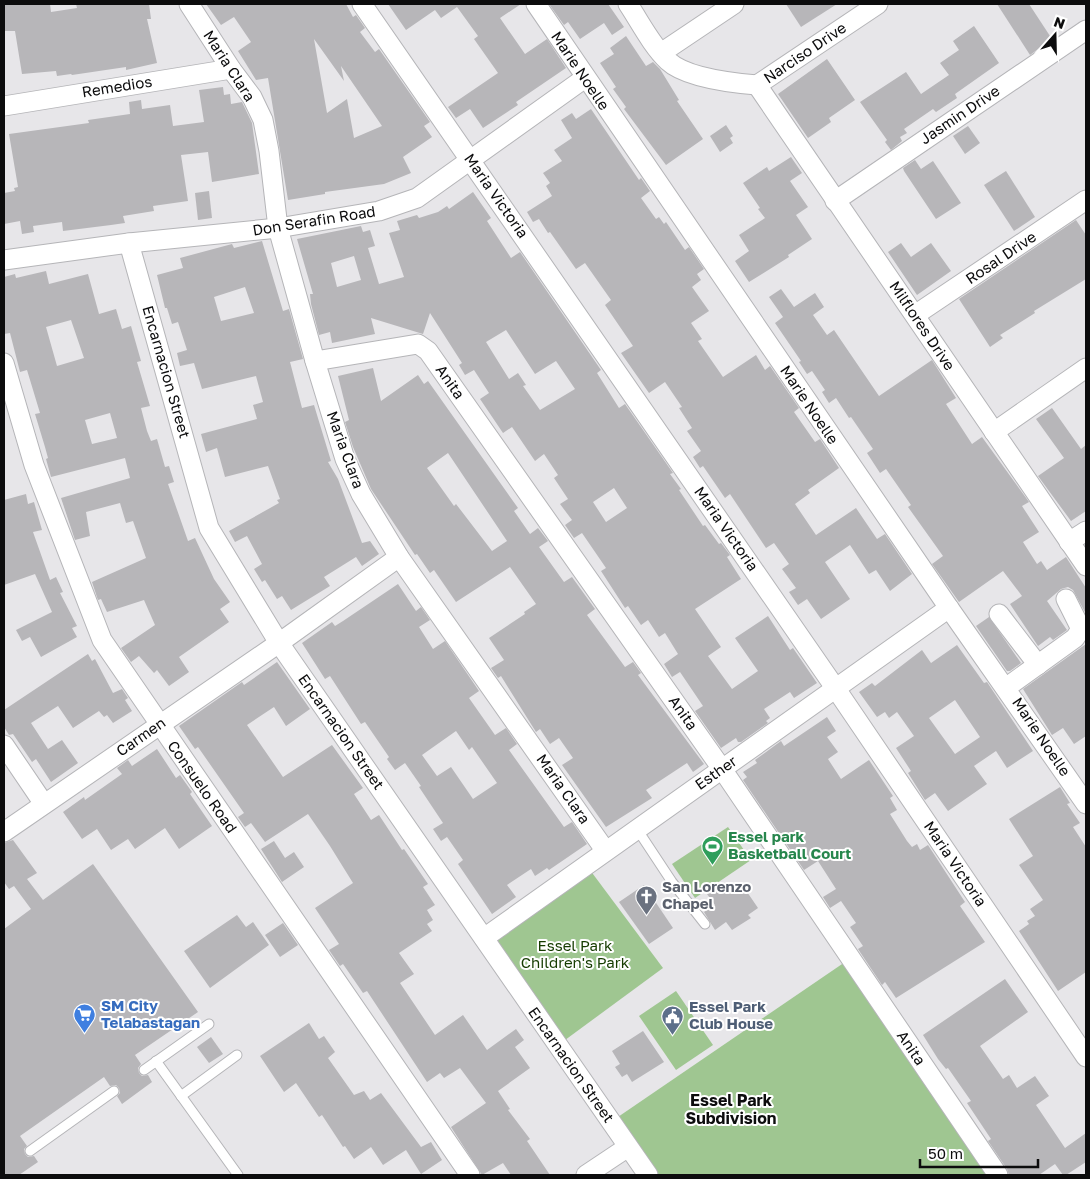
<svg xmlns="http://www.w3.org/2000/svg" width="1090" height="1179" font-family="'Golos Text',sans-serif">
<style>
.green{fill:#9fc691}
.building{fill:#b7b6b9;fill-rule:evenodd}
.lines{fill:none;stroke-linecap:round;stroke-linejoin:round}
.lane-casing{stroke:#b5b5b8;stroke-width:11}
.street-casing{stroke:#b5b5b8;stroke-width:21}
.lane{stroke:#fff;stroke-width:9}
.street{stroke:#fff;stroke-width:19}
.labels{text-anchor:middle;stroke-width:4;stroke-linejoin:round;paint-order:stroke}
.street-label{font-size:15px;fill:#0c0c0d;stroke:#fff}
.leisure-label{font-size:15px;font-weight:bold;fill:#27864d;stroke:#fff;text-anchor:start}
.worship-label{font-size:15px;font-weight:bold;fill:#5b616d;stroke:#fff;text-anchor:start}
.park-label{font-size:15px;fill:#153c00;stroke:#fff}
.shop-label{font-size:15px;font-weight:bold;fill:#366cbe;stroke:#fff;text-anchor:start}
.service-label{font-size:15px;font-weight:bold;fill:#4e5e75;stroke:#fff;text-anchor:start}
.neighbourhood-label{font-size:16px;font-weight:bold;fill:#0c0c0d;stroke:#fff}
</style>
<rect width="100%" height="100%" fill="#e7e6e9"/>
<g class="green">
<polygon points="728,827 751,860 695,898 672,864"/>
<polygon points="587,866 663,968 561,1043 487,938"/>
<polygon points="848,960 993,1175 654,1175 615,1119"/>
<polygon points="676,991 713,1045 676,1070 639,1016"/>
</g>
<g class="building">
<polygon points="4,4 50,4 51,12 77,8 76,4 149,4 151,19 147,19 157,63 126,70 126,67 72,75 71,74 57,76 56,71 22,74 15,31 4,31"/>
<path d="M206,4H346L353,17L356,15L365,28L360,32L375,52L379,49L430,122L424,126L432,137L403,157L411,173L384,184L325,192V194L288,200L268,78L256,80L238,51L251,42L234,17L221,25ZM314,39L344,81L341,66L382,126L354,138L347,99L327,113Z"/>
<polygon points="388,4 521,4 500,18 525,54 547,39 566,68 516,102 518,105 483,128 470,109 456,118 448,107 498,73 474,39 478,36 457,7 441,18 435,10 406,30"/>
<polygon points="549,4 608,4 624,27 612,35 604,23 580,39 568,22 564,25"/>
<polygon points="786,4 837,4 801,27"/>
<polygon points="997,4 1029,4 1052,39 1030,55"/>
<polygon points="974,26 999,63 955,94 957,98 936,112 933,109 904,129 907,133 900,137 902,141 891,150 885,142 887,140 860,102 906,72 921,94 949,75 940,63 959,50 953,41"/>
<polygon points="626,36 646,66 653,62 660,69 679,100 677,101 703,139 666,165 624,109 626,107 613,89 616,87 600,63 614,54 610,48"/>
<polygon points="827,59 855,100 829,118 831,122 808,138 778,94"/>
<polygon points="223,87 224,95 230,94 231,104 242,102 252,123 259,174 212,182 208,152 181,155 188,201 153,206 154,211 123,216 125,223 111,225 63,231 62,222 33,226 34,232 22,234 20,221 4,224 4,193 15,191 14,188 18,187 9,134 89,123 88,120 130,114 129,102 141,100 142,109 170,105 173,126 204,122 199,90"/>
<polygon points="591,109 639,180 641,178 650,191 641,198 656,219 659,217 664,224 666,222 685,250 689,247 704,269 697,274 701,280 692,287 709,311 691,323 702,339 698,341 723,377 756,355 765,370 770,366 799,408 794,412 815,442 820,439 839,468 808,490 810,493 795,504 816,535 856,508 877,539 885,534 912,574 890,591 876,570 869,574 850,545 825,562 850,599 821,619 807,599 798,605 789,592 796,588 782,569 789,564 774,543 766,548 730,494 725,498 703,466 700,468 693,457 701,451 687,431 692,428 679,408 682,407 665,382 649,393 621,353 633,346 605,305 611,300 585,263 576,269 550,232 548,233 539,219 533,222 527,212 552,196 546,186 550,183 543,173 562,161 554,150 572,138 561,120 572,113 576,119"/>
<polygon points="726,125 733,136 730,138 733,143 720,152 710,136"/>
<polygon points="968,126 980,143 965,154 953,136"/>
<polygon points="791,157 802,173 790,181 808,207 796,215 812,239 788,255 789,257 749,282 735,261 749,251 739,235 765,218 758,209 760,208 743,183 767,167 769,171"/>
<polygon points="915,160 921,169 933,161 961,203 936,219 904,171 903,168"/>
<polygon points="1006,171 1035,217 1014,231 984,185"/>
<polygon points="209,191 212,218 198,220 195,193"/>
<path d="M473,192L491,218L487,221L511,258L520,252L601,370L597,373L619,408L625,404L673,473L670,474L681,489L679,490L703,526L705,525L719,544L721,543L730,555L727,557L741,579L695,609L721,647L708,656L732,689L758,671L735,638L768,616L790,650L793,648L817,683L794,698L790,692L764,709L770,718L766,721L768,723L741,742H738L736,738L721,748L695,711L703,706L680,672L672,677L664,664L678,654L665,633L659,637L648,620L641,625L628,606L625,608L601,571L606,568L582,533L574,538L565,525L572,520L560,504L568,499L554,478L558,475L544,454L535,461L512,427L503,433L480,399L489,393L474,370L465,375L459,365L462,363L430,313L423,334L371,318L375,334L332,343L330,332L319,335L311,304L310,294H313L297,239L361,226L363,232L370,230L375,246L368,248L379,284L404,277L389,233L400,230L397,221L417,215L419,218L438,212L447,206L449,209ZM354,256L361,280L337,287L331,263ZM506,330L535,374L556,361L575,389L540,410L523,386L526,385L518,373L509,379L486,342ZM614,488L627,508L606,522L593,502Z"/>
<polygon points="1076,220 1086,235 1086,279 1034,311 1035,313 1000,335 1003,338 990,347 959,299"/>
<path d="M262,241L283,311L289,309L303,359L290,362L302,408L314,405L331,461L328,462L338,479L362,543L370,541L379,554L362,566L356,557L324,577L330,586L291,610L282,596L277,599L265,580L262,582L254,569L262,564L247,536L235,542L229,531L279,503L277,500L280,499L268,466L225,477L217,448L206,452L201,434L257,419L253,405L263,402L256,376L202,389L194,363L180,366L177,353L187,350L178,322L172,324L167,308H165L157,275L183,268L180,258L232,244L234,248ZM245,287L254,313L221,321L214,297Z"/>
<polygon points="901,243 911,257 931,243 951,271 917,295 888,252"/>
<path d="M46,271L49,284L88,274L99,314L116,309L122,329L131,326L141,361L137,362L150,406L141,408L147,431L151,441L157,439L165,467L169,466L174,482L168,484L188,541L195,538L214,579L230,602L220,609L229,622L179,657L189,672L169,686L157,670L154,673L139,656L131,662L121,648L155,625L144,600L107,612L101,599L98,600L92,582L146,558L133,521L126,523L120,503L86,512L90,536L75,540L61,498L130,478L125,458L51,477L46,459L48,458L45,447L35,414L40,413L27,370L20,372L10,333L4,334V277L15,274L16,278ZM71,320L84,358L57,366L46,327ZM110,413L117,438L92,444L85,420Z"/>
<polygon points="781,289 794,307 815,293 824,307 813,315 827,335 834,330 879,396 932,360 956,398 946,404 972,444 982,437 1029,502 1022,506 1039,532 1023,542 1037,564 1041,561 1047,570 1066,557 1086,588 1086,614 1073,590 1068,587 1061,589 1047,601 1067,630 1053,640 1050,637 1038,646 1010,604 1022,596 1003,571 959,602 932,564 943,556 908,507 911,505 886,469 880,473 867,453 873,449 851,417 849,418 836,398 829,403 822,392 825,390 812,371 807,374 799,362 801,361 775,323 783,317 769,297"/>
<path d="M373,368L381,401L418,375L424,384L428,381L518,508L514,511L530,534L538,528L548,541L539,547L564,582L572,577L595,609L587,615L625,667L633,662L641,673L638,675L704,764L693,772L687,763L646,790L652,798L606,827L562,765L573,758L559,738L550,744L540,729L536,732L501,676L498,678L491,668L504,660L489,638L525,614L524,612L536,604L510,567L456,602L434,570L430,573L417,554L415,555L371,489L353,447L345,422L349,420L338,376ZM448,453L507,541L492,551L456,504L454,506L427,468Z"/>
<polygon points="1052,408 1081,449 1086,445 1086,511 1071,521 1038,476 1064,458 1036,419"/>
<polygon points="26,494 28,504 34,502 42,530 33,532 50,580 56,577 63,592 60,593 77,626 72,628 77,637 41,657 30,637 22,641 16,630 52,612 35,574 4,585 4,500"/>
<path d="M398,584L416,611L421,607L430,620L419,627L433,649L445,641L479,691L469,698L495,735L506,728L517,744L509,750L564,827L572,822L587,844L549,870L547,868L535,876L531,869L507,885L516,897L492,914L458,864L463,860L447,837L441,841L433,829L443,823L419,787L421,786L405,763L395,770L387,759L389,757L365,722L361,724L330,676L325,679L302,643L332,622L335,626L343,621ZM456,731L469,750L472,747L497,783L473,799L451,767L437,776L422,755Z"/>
<polygon points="989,617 1021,663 1010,671 1007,671 976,626"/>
<polygon points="1086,644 1086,736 1074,744 1063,728 1052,735 1023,689"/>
<path d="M957,645L984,683L987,682L1033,751L1007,768L996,751L974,766L987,784L948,811L935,793L925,800L908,773L911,771L896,748L914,736L897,712L889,718L885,712L877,717L859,692L872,683L875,686L922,650L931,663ZM955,700L980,737L955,754L929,718Z"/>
<polygon points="88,654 92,661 95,659 113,693 122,689 128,698 125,700 132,711 113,723 107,715 104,717 99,711 73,728 58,706 31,723 48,749 62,740 78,763 51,782 36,759 32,762 13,734 9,735 4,727 4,710"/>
<polygon points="277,662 310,709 286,726 274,707 247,725 283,777 332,745 363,788 354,794 371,820 379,815 402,850 404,849 428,884 423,887 435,905 427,910 433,920 427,924 432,931 399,953 414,974 400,983 435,1035 463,1015 487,1050 516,1029 524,1040 515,1047 530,1068 498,1091 510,1109 508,1110 530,1139 527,1141 550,1175 511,1175 503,1163 482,1175 451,1127 486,1103 460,1068 444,1078 440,1073 427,1082 367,991 363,993 343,964 340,966 329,950 339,944 315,908 353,883 330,846 308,814 265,842 251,823 245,827 238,817 244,813 198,747 195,749 179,726 242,682 244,685"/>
<polygon points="827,717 836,731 827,737 838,752 828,759 841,779 869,760 893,796 890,798 897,810 890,814 907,841 912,847 917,844 920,850 928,845 965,902 960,906 985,942 896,998 885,982 882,985 858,949 863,946 850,927 856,923 841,901 830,908 823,897 836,889 818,861 804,870 743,780 747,777 743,772 757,763 755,760 781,741 784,746"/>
<polygon points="157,749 176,778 180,775 192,792 190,794 212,826 179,849 165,828 135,849 128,839 111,850 97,829 82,839 63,812 84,797 85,800 122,774 117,768 128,760 132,766"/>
<polygon points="1060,787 1070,803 1067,804 1080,823 1073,827 1086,847 1086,972 1058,991 1019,931 1029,924 1027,921 1035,916 1030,909 1043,900 1019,865 1033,856 1009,819"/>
<polygon points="13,840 37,873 27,879 43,900 93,864 198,1012 135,1055 141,1064 138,1068 139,1073 142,1076 148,1075 152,1082 122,1104 117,1096 120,1093 119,1088 116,1085 110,1086 104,1077 20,1136 27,1146 24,1149 25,1154 28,1157 34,1156 38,1162 19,1175 4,1175 4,929 31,909 14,886 9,889 4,882 4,843"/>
<polygon points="274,841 285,858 294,852 304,867 282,882 261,849"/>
<polygon points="726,882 733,893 743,886 758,908 748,915 751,918 732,930 726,922 715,930 704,912 715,905 707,894"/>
<polygon points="644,885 673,928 649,944 619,902"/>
<polygon points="237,915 246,927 253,922 269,945 210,988 184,951"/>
<polygon points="283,923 298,945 280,957 265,935"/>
<polygon points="1005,979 1028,1012 980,1046 1003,1079 1009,1075 1017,1088 1035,1076 1049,1096 1036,1105 1065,1148 1086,1133 1086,1162 1066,1175 1063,1175 1055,1164 1039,1175 1009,1175 1007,1169 988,1141 991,1139 967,1103 971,1101 948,1068 946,1069 938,1059 923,1035"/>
<polygon points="309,1023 319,1039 324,1036 335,1052 328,1058 354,1095 364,1091 370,1100 381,1093 421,1147 431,1142 442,1160 421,1174 406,1150 383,1165 371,1147 354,1159 345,1146 343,1147 322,1115 319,1117 296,1083 284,1092 260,1056"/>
<polygon points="643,1031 664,1062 632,1082 627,1074 622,1077 615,1067 620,1064 612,1051"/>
<polygon points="211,1037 223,1054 209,1063 197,1047"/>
</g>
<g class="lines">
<defs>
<g id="lane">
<polyline points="637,829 672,882 705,924"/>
<polyline points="156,1061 238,1175"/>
<polyline points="144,1070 209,1024"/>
<polyline points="181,1096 237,1055"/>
<polyline points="30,1151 114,1091"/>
</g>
<g id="street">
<polyline points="189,4 231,69 252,97 263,120 269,151 278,228 315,361 345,459 361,494 399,557 605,850"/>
<polyline points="362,4 836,689 1086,1057"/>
<polyline points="536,4 949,608 1086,804"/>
<path d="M628,4C640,22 652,46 668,61C686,78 733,83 757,85"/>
<polyline points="661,53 734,4"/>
<polyline points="757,85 1086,566"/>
<polyline points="757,85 878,4"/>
<polyline points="4,106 231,69"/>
<polyline points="835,201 1086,30"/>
<polyline points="129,243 209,528 279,643 648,1175"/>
<polyline points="4,260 129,243 278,228 379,211 417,198 585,78"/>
<polyline points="915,315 1086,200"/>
<polyline points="315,361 418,344 428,351 722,769 998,1175"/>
<polyline points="4,363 34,465 102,640 470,1175"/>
<polyline points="994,432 1086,368"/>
<polyline points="1069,542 1086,531"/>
<polyline points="999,614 1038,665"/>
<polyline points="1007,687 1075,638 1081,629 1066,599"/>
<polyline points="4,745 44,804"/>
<polyline points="4,832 279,643 399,557"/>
<polyline points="484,938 949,608"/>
<polyline points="586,1175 628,1147"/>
</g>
</defs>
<use href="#lane" class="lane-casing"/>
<use href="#street" class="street-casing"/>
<use href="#lane" class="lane"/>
<use href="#street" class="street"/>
</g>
<defs>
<symbol id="stadium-pin" viewBox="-11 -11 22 30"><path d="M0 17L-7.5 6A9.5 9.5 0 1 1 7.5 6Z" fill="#2e9e5b" stroke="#fff"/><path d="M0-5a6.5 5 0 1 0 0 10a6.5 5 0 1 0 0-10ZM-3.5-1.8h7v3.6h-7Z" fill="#fff"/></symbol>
<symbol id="church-pin" viewBox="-11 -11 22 30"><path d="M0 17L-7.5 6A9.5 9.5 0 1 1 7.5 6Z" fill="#6b7280" stroke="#fff"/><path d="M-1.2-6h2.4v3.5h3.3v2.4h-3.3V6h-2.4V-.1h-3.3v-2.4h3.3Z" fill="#fff"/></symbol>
<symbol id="supermarket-pin" viewBox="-11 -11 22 30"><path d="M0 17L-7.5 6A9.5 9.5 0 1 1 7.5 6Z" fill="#3f7fe0" stroke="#fff"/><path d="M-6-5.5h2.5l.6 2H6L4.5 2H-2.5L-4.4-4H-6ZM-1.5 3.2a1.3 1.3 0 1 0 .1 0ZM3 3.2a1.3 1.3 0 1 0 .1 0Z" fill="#fff"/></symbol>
<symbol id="civic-pin" viewBox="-11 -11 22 30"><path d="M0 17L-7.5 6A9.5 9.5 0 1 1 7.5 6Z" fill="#5c6f8a" stroke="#fff"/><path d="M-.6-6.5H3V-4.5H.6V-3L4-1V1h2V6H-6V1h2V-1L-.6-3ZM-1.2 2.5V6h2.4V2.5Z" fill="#fff"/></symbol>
</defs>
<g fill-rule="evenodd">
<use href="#stadium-pin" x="700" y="834" width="25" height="34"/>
<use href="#church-pin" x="634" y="884" width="25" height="34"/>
<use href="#supermarket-pin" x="72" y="1002" width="25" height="34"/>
<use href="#civic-pin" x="660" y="1004" width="25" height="34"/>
</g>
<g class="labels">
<g class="street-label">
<text transform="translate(805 53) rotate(-34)" y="5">Narciso Drive</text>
<text transform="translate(229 66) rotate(57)" y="5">Maria Clara</text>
<text transform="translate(580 71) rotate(56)" y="5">Marie Noelle</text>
<text transform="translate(117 87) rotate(-9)" y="5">Remedios</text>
<text transform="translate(960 115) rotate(-34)" y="5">Jasmin Drive</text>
<text transform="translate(496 196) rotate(55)" y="5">Maria Victoria</text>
<text transform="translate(314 221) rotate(-9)" y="5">Don Serafin Road</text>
<text transform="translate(1001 258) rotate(-34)" y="5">Rosal Drive</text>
<text transform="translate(922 326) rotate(56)" y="5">Milflores Drive</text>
<text transform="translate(166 372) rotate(74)" y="5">Encarnacion Street</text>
<text transform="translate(450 382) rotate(55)" y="5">Anita</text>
<text transform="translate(809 405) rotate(56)" y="5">Marie Noelle</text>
<text transform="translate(345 450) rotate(70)" y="5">Maria Clara</text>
<text transform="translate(726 529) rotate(55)" y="5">Maria Victoria</text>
<text transform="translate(683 713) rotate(55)" y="5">Anita</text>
<text transform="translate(341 732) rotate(55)" y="5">Encarnacion Street</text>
<text transform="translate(141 737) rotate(-35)" y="5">Carmen</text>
<text transform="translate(1041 737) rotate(56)" y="5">Marie Noelle</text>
<text transform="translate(716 773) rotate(-35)" y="5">Esther</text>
<text transform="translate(202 787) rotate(55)" y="5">Consuelo Road</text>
<text transform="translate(563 789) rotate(55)" y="5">Maria Clara</text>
<text transform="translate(955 864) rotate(56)" y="5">Maria Victoria</text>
<text transform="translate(911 1048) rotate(56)" y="5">Anita</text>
<text transform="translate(571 1065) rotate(55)" y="5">Encarnacion Street</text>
</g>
<g class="leisure-label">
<text x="728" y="842">Essel park<tspan x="728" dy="17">Basketball Court</tspan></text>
</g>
<g class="worship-label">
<text x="662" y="892">San Lorenzo<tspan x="662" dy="17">Chapel</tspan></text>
</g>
<g class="park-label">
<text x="575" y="951">Essel Park<tspan x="575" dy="17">Children's Park</tspan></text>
</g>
<g class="shop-label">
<text x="101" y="1011">SM City<tspan x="101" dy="17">Telabastagan</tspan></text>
</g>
<g class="service-label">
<text x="689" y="1012">Essel Park<tspan x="689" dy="17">Club House</tspan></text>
</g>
<g class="neighbourhood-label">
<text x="731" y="1106">Essel Park<tspan x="731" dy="18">Subdivision</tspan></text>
</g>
</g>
<rect width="1090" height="1179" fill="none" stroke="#0c0c0d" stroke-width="10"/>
<g transform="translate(1055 35) rotate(20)" stroke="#ffffff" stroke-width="4" paint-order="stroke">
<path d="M0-4L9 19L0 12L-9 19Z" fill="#0c0c0d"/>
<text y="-8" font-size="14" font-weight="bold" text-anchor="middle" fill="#0c0c0d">N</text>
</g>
<path d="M920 1159v8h118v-8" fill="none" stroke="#0c0c0d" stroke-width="2.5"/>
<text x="928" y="1159" font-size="15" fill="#0c0c0d" stroke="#ffffff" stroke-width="4" paint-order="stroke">50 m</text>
</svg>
